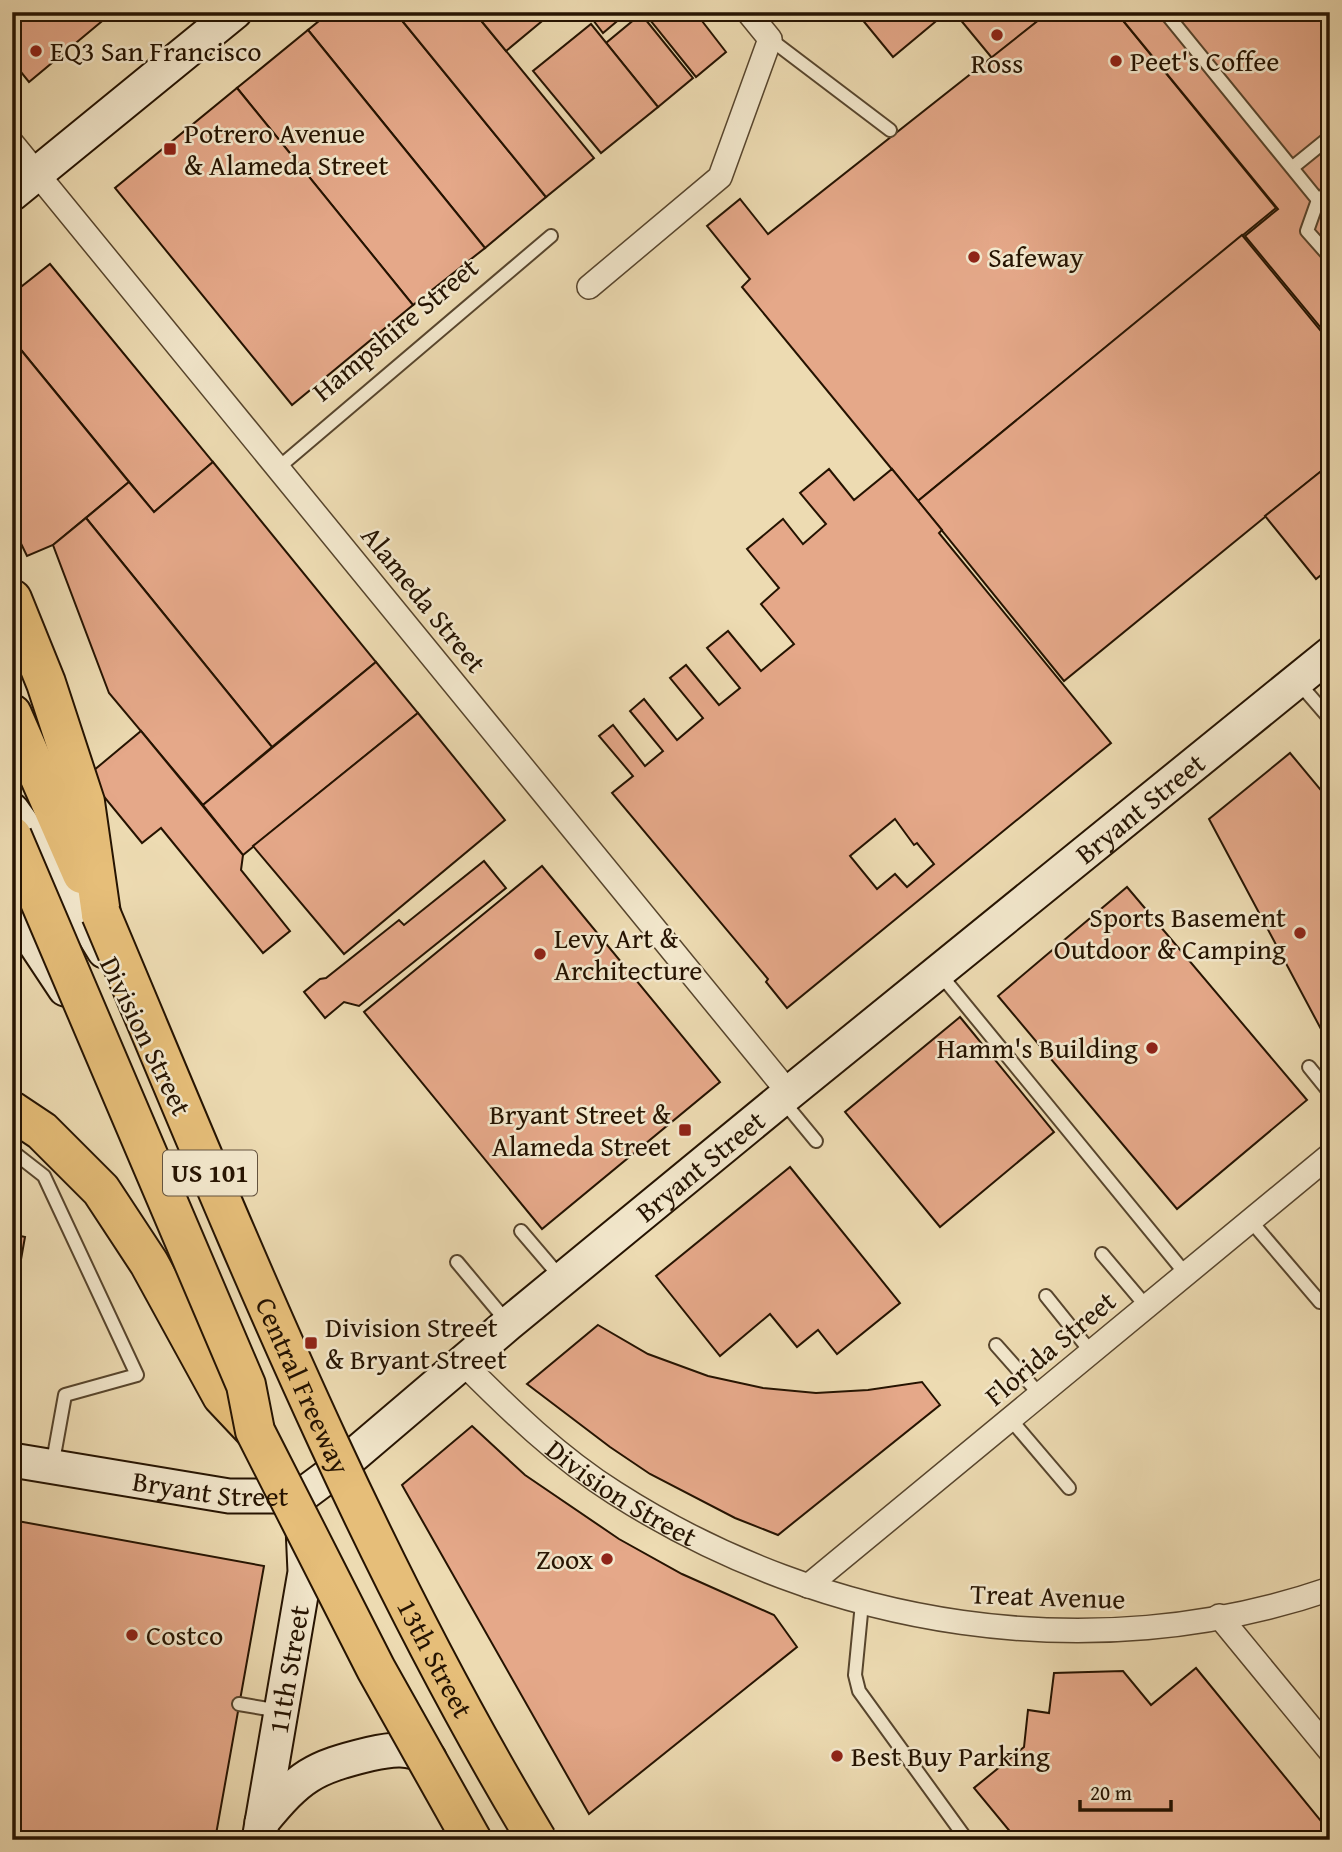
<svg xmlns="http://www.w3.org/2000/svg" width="1342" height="1852" font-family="'Gentium Book Plus',serif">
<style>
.building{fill:#e5a889;stroke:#251301;stroke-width:2;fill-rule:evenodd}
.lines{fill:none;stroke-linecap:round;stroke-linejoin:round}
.lane-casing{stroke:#57452d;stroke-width:16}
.street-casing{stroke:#57452d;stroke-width:26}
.secondary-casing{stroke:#251301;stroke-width:37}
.highway-casing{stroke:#251301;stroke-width:42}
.lane{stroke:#f3e8cd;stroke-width:12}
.street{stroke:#f3e8cd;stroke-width:23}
.secondary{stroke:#f3e8cd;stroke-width:33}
.highway{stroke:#e6be79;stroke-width:38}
.highway-bridge-casing{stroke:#251301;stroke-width:42;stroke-linecap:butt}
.highway-bridge{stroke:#e6be79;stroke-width:38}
.poi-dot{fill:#8f2418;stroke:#f3e8cd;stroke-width:2.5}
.labels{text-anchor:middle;stroke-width:5;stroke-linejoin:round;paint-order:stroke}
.shield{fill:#f3e8cd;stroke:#63533e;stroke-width:2}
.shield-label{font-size:26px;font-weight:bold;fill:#251301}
.poi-label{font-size:28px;fill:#251301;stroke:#f3e8cd;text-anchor:start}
.street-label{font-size:28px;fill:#251301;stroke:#f3e8cd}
</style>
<rect width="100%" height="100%" fill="#eddbb2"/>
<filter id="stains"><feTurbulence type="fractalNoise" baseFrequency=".00286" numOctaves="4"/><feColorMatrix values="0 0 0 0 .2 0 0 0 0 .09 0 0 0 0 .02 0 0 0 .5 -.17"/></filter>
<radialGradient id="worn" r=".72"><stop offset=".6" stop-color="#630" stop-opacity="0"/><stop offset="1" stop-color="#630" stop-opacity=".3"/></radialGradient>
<g class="building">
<polygon points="12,12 113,12 29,82 12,61"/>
<polygon points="330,12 395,12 546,197 485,248 308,30"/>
<polygon points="395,12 474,12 594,158 546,197"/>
<polygon points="474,12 553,12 506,51"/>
<polygon points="587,12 628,12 603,33"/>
<polygon points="660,12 695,12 726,52 696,77 650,20"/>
<polygon points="856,12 947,12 893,57"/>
<polygon points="954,12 1049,12 992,58"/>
<polygon points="1049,12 1116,12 1276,208 918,501 742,287 750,279 707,226 740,199 768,234"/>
<polygon points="1116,12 1330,12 1330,339 1245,236 1278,209"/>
<polygon points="641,14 693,78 658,107 606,43"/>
<polygon points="591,24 658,107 601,153 533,71"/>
<polygon points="308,30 485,248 413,305 237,88"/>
<polygon points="237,88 413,305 292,405 115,188"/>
<polygon points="1242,235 1330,342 1330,464 1064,681 918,501"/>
<polygon points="50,264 213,462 154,512 12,339 12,294"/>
<polygon points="12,339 129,482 53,545 27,556 12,525"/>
<polygon points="213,462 376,662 272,747 86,518 129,482 154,512"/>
<polygon points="1330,464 1330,568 1316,579 1265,516"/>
<path d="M829,469L854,500L892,469L942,530L939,533L1111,743L787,1008L766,982L768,979L612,793L633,776L599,736L613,725L645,766L663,751L630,711L644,699L677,740L703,718L670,678L686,665L719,705L740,688L707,648L728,631L761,671L794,644L761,604L779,588L747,549L783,519L803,544L826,524L800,493ZM895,819L914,845L917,843L934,864L907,887L895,874L877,889L850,856Z"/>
<polygon points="86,518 272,747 203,805 109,693 53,545"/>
<polygon points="376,662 418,713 243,855 203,805"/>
<polygon points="418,713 505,820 344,954 253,846"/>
<polygon points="141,731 243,855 241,870 290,931 263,953 161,828 142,843 87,776"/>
<polygon points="1290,753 1330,801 1330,1046 1209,819"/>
<polygon points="484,861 506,888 359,1006 344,1002 325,1018 304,992 320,979 326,978 399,920 404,925"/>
<polygon points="542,866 720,1082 542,1229 364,1012"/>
<polygon points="1127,887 1307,1100 1177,1209 998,996"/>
<polygon points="960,1017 1054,1132 940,1227 845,1112"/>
<polygon points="790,1167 900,1303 837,1354 818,1330 797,1347 770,1314 720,1356 656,1276"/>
<polygon points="12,1234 25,1237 12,1310"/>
<polygon points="598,1325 648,1354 708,1376 763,1388 816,1393 868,1390 922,1382 940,1405 778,1535 735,1518 650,1474 610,1447 527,1384"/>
<polygon points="472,1426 525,1475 619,1539 682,1574 774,1615 797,1647 589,1814 402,1485"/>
<polygon points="12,1520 264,1566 215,1840 12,1840"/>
<polygon points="1196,1668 1330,1832 1330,1840 1017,1840 974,1788 1024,1747 1028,1710 1049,1713 1054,1673 1123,1671 1151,1705"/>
</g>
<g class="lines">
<defs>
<g id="lane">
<polyline points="1165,12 1318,200"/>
<polyline points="770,39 890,130"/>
<polyline points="1293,167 1330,137"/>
<polyline points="1330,191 1318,200 1307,231 1330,257"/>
<polyline points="278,468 551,236"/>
<polyline points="1298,682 1330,719"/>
<polyline points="940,974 1185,1273"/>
<polyline points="1309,1067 1330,1093"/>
<polyline points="783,1101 816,1141"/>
<polyline points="12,1151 44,1176 137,1375 65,1395 52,1467"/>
<polyline points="1250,1220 1320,1302 1330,1294"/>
<polyline points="521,1231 562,1279"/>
<polyline points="1102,1254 1146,1306"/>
<polyline points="457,1262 508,1323"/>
<polyline points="1046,1296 1091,1352"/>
<polyline points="996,1345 1041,1396"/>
<polyline points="1011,1420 1069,1488"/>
<polyline points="862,1603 855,1675 859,1691 967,1840"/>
<polyline points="239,1704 280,1711"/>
</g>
<g id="street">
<polyline points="12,143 789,1093"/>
<polyline points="589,287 720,177 770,39 748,12"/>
<path id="s1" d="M463,1363C510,1410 558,1457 615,1493C826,1628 1091,1671 1330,1589"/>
<polyline points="808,1586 1330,1155"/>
<polyline points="1219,1616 1330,1751"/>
</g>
<g id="secondary">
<polyline points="12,194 235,12"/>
<polyline points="12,810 51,864 104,951"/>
<polyline points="12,909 65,989"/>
<path id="s2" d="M12,1460L229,1496H301L340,1467L508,1324L789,1093L1330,654"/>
<path d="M262,1822C300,1776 312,1768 370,1754C392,1749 409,1747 429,1758"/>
<path id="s3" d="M259,1840L305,1572L303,1527"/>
</g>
<g id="highway">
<polyline points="12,599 46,683 85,802 101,914"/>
<polyline points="12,714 82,874"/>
<polyline points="12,1111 42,1131 101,1190 149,1263 222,1396 255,1431"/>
</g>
</defs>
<use href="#lane" class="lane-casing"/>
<use href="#street" class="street-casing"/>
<use href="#secondary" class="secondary-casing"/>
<use href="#highway" class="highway-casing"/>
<use href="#lane" class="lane"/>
<use href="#street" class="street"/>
<use href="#secondary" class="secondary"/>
<use href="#highway" class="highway"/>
<defs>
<g id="highway-bridge">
<polyline points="12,836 246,1385 255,1431 376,1669 472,1840"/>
<path id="s4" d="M101,914C234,1229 360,1547 537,1840"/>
</g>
</defs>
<use href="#highway-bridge" class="highway-bridge-casing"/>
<use href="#highway-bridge" class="highway-bridge"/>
</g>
<g class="poi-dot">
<circle cx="997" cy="35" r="7"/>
<circle cx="36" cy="51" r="7"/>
<circle cx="1116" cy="61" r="7"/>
<rect x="163" y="142" width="14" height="14" rx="3.5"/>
<circle cx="974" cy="257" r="7"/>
<circle cx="1300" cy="933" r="7"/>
<circle cx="540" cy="954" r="7"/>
<circle cx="1152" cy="1048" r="7"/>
<rect x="678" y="1123" width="14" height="14" rx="3.5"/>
<rect x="304" y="1336" width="14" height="14" rx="3.5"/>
<circle cx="607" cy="1559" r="7"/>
<circle cx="132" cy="1635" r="7"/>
<circle cx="837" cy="1756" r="7"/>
</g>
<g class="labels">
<rect class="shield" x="163" y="1150.5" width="94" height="45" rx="5"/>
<g class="shield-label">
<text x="210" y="1182">US 101</text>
</g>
<g class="poi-label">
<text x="50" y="61">EQ3 San Francisco</text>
<text x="1130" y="71">Peet's Coffee</text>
<text x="997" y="73" text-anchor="middle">Ross</text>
<text x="184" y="143">Potrero Avenue<tspan x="184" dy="32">&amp; Alameda Street</tspan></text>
<text x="988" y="267">Safeway</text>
<text x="1286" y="927" text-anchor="end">Sports Basement<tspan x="1286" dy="32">Outdoor &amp; Camping</tspan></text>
<text x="554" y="948">Levy Art &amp;<tspan x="554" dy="32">Architecture</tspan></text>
<text x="1138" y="1058" text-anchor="end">Hamm's Building</text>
<text x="671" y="1124" text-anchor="end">Bryant Street &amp;<tspan x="671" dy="32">Alameda Street</tspan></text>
<text x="325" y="1337">Division Street<tspan x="325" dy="32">&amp; Bryant Street</tspan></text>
<text x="593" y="1569" text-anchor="end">Zoox</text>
<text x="146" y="1645">Costco</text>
<text x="851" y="1766">Best Buy Parking</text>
</g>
<g class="street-label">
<text transform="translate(395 329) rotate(-40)" y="10">Hampshire Street</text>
<text transform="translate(424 599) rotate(51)" y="10">Alameda Street</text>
<text dy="10" stroke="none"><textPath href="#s2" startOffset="1377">Bryant Street</textPath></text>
<text transform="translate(146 1036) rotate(64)" y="10">Division Street</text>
<text dy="10" stroke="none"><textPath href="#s2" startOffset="810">Bryant Street</textPath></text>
<text transform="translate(1050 1348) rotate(-40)" y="10">Florida Street</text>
<text dy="10" stroke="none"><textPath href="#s4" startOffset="513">Central Freeway</textPath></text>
<text dy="10" stroke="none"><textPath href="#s2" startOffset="201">Bryant Street</textPath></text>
<text dy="10" stroke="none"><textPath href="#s1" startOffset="206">Division Street</textPath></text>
<text transform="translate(1048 1596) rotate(2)" y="10">Treat Avenue</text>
<text dy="10" stroke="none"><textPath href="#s4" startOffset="816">13th Street</textPath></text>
<text dy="10" stroke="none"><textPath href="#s3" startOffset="173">11th Street</textPath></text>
</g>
</g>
<rect width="1342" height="1852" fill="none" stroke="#eddbb2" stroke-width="42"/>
<rect x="14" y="14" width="1314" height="1824" fill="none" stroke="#251301" stroke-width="3.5"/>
<rect x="21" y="21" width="1300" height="1810" fill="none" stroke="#251301" stroke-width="2"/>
<path d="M1080 1800v10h91v-10" fill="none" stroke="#251301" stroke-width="3.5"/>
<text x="1090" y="1800" font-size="21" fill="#251301" stroke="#f3e8cd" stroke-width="5" paint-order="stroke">20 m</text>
<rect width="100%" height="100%" filter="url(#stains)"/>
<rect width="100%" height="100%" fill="url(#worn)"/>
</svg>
